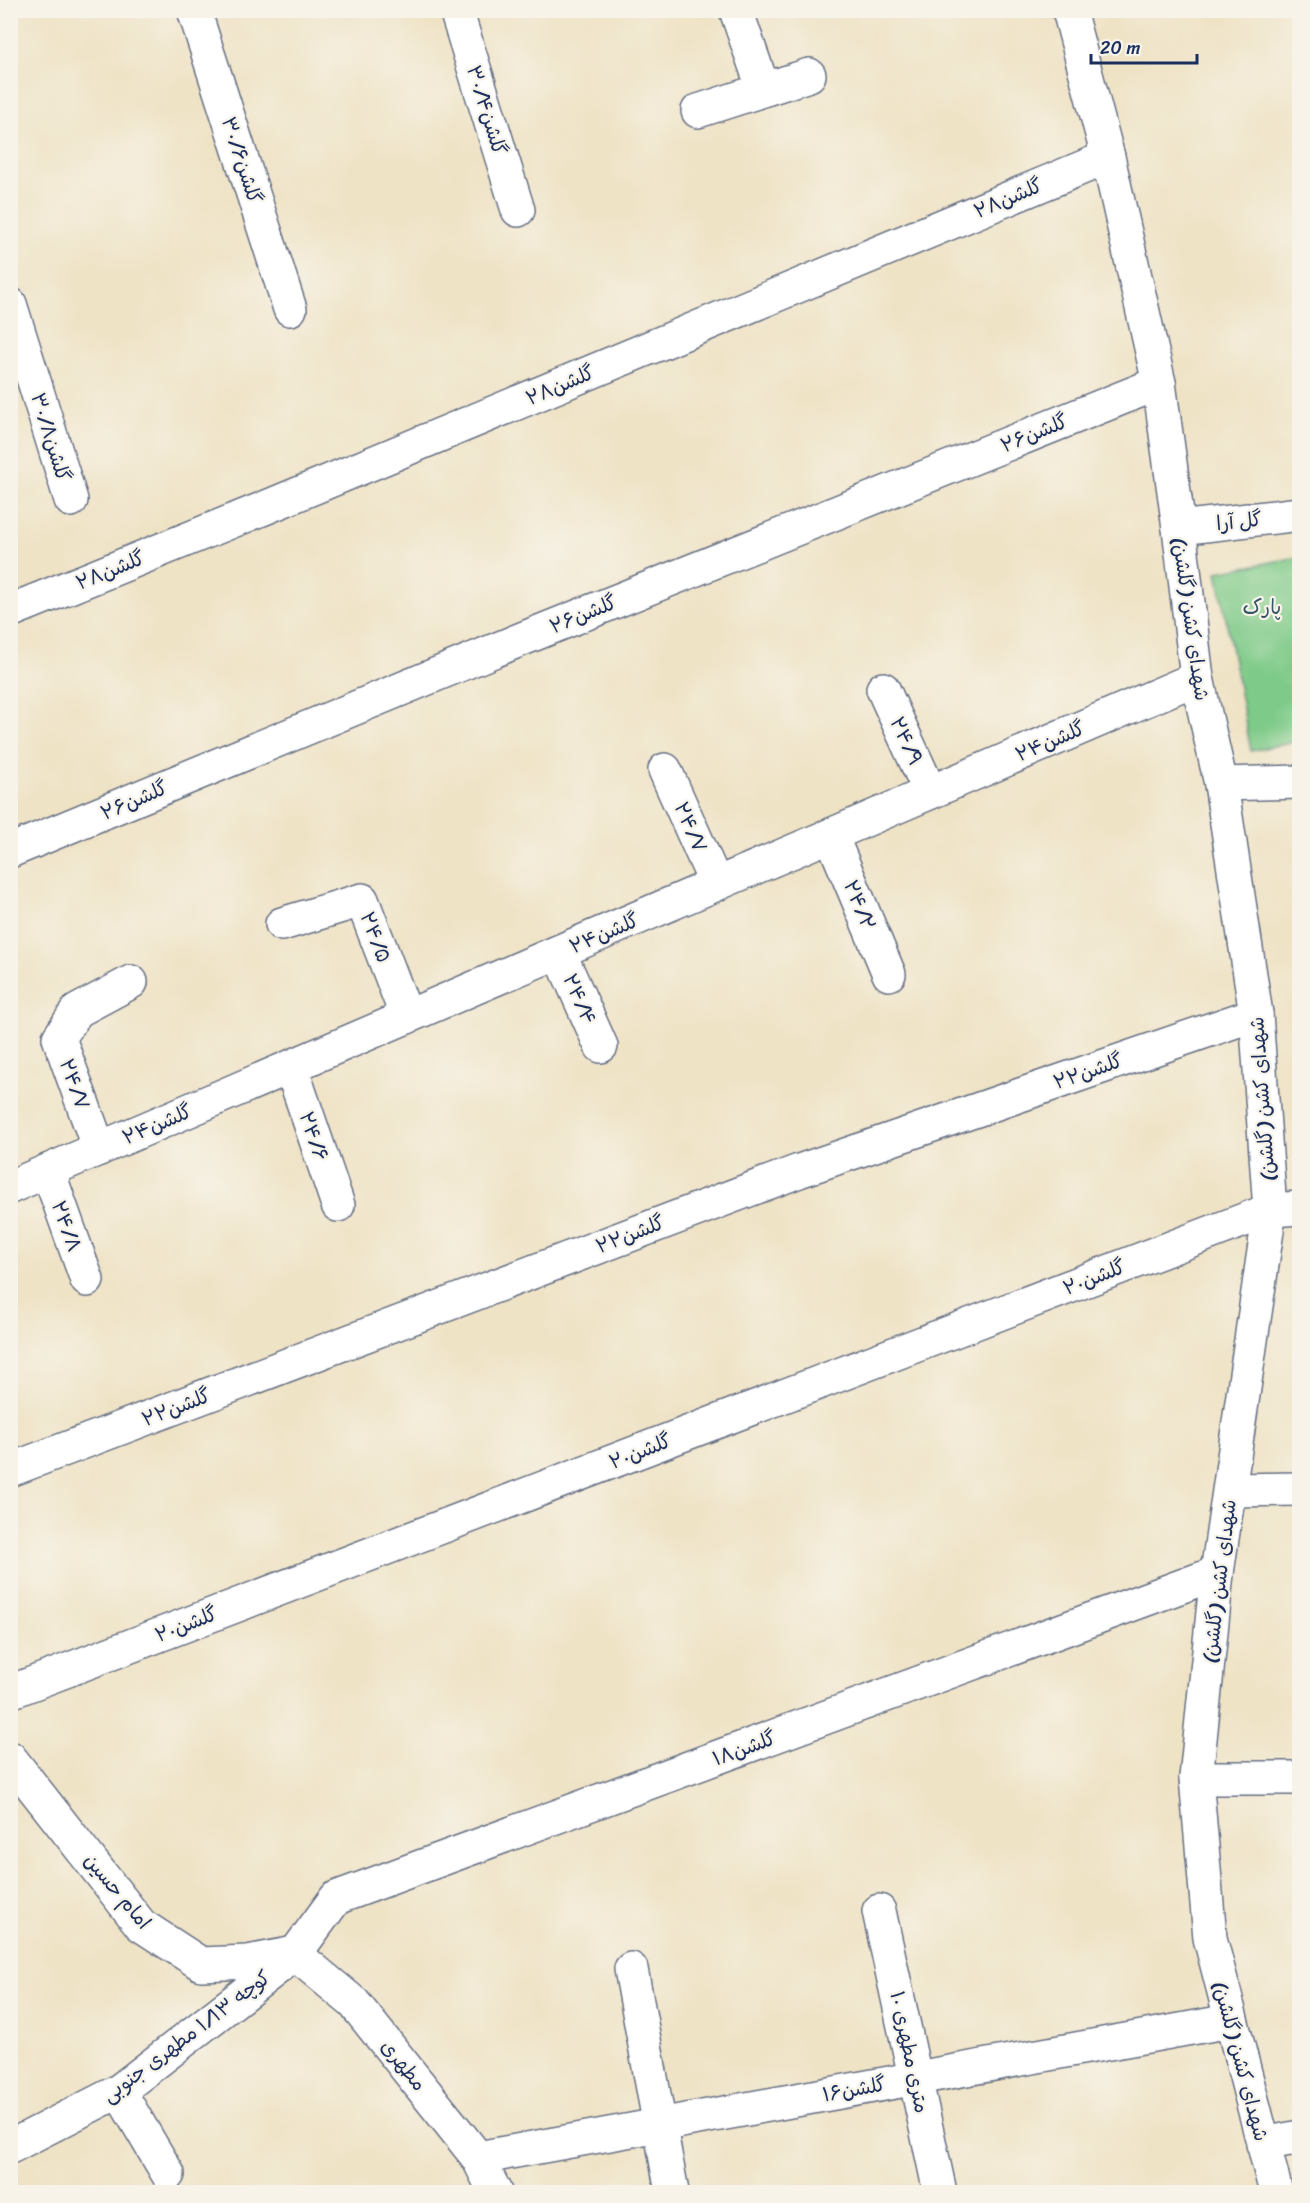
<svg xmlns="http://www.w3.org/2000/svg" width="1310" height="2203" font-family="Sriracha,'Playpen Sans Arabic',sans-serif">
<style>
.green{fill:#7eca88;stroke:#4c7c73;stroke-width:1.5}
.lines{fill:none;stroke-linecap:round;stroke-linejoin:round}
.minor-casing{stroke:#656e82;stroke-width:36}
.minor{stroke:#fff;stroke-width:33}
.labels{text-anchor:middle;stroke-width:4.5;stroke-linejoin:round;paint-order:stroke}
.street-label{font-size:20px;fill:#1b2f5e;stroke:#f7f3e8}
.park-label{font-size:20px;fill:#345668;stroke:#f7f3e8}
</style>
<rect width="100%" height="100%" fill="#f7f3e8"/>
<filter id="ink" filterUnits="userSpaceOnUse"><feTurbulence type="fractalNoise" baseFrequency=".0167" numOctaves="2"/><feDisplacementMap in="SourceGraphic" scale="12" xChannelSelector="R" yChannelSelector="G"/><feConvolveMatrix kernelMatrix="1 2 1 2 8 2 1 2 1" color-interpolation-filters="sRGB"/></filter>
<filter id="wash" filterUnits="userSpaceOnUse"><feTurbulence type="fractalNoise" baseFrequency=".008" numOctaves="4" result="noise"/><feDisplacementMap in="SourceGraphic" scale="24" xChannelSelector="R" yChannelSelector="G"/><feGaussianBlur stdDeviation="1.35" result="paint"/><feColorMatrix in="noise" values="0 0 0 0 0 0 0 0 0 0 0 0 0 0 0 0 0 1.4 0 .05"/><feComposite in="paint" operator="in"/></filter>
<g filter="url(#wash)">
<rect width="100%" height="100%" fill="#efe3c6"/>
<polygon class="green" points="1299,557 1299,741 1251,751 1217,572"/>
</g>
<g filter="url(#ink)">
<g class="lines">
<defs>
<g id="minor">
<polyline points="194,10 290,309"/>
<polyline points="456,10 518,210"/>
<polyline points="736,10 763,88"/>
<polyline points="1069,10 1108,157 1159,383 1179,528 1197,678 1221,784 1256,1014 1270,1210 1217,1573 1196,1778 1210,1938 1276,2192"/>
<polyline points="698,111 809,75"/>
<polyline points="10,304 71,500"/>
<polyline points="1179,528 1300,514"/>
<polyline points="10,611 262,509 1108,157"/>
<polyline points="883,689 930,792"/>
<polyline points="665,770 716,884"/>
<polyline points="1221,784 1300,782"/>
<polyline points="831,835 889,974"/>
<polyline points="10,851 522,639 1159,383"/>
<polyline points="282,924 362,900 407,1017"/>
<polyline points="559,952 601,1046"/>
<polyline points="291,1067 338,1205"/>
<polyline points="99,1149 59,1038 77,1011 131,982"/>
<polyline points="48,1171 87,1280"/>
<polyline points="10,1187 1197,678"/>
<polyline points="10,1470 799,1171 1256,1014"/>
<polyline points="1230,1490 1300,1489"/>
<polyline points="10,1692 1270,1210 1300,1208"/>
<polyline points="10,1758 141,1925 201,1964 248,1962 290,1954"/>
<polyline points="1196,1778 1300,1778"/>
<polyline points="879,1911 940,2192"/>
<polyline points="295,1954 354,2003 478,2158 495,2192"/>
<polyline points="631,1969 672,2192"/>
<polyline points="119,2091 168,2174"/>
<polyline points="1263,2144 1300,2137"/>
<polyline points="10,2147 119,2091 295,1954 336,1898 1217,1573"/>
<polyline points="478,2158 1230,2021"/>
</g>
</defs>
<use href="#minor" class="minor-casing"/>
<use href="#minor" class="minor"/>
</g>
</g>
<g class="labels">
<g class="street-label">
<text transform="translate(487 110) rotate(73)" y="7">گلشن۳۰/۴</text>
<text transform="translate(242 160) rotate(72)" y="7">گلشن۳۰/۶</text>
<text transform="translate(1008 198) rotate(-23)" y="7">گلشن۲۸</text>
<text transform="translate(560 385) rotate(-23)" y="7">گلشن۲۸</text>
<text transform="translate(1034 433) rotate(-22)" y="7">گلشن۲۶</text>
<text transform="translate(51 437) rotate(73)" y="7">گلشن۳۰/۸</text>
<text transform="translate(1239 521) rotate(-6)" y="7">گل آرا</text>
<text transform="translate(110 570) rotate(-22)" y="7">گلشن۲۸</text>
<text transform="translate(583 614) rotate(-22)" y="7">گلشن۲۶</text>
<text transform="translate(1191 619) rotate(82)" y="7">شهدای کشن (گلشن)</text>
<text transform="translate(907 741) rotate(65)" y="7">۲۴/۹</text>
<text transform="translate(1050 741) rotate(-23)" y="7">گلشن۲۴</text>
<text transform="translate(134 800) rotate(-23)" y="7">گلشن۲۶</text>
<text transform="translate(691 827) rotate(66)" y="7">۲۴/۷</text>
<text transform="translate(860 905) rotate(67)" y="7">۲۴/۲</text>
<text transform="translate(604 933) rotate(-23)" y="7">گلشن۲۴</text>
<text transform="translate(376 937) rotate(69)" y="7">۲۴/۵</text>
<text transform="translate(580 999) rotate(66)" y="7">۲۴/۴</text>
<text transform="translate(1088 1071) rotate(-19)" y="7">گلشن۲۲</text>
<text transform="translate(75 1084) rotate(70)" y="7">۲۴/۷</text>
<text transform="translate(1262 1099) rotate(-94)" y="7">شهدای کشن (گلشن)</text>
<text transform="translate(157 1124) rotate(-23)" y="7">گلشن۲۴</text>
<text transform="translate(314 1136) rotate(71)" y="7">۲۴/۶</text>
<text transform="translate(67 1226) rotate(70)" y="7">۲۴/۸</text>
<text transform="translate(630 1234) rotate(-21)" y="7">گلشن۲۲</text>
<text transform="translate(1094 1277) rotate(-21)" y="7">گلشن۲۰</text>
<text transform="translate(176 1407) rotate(-21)" y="7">گلشن۲۲</text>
<text transform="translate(640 1451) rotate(-21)" y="7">گلشن۲۰</text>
<text transform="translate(1219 1581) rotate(-83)" y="7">شهدای کشن (گلشن)</text>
<text transform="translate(186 1624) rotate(-21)" y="7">گلشن۲۰</text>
<text transform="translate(744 1748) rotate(-20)" y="7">گلشن۱۸</text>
<text transform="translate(118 1891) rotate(50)" y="7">امام حسین</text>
<text transform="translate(186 2036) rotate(-37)" y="7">کوچه ۱/۱۳ مطهری جنوبی</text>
<text transform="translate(910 2052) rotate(78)" y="7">۱۰ متری مطهری</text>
<text transform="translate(1241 2061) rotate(75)" y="7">شهدای کشن (گلشن)</text>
<text transform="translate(404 2065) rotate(51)" y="7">مطهری</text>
<text transform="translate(854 2089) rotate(-10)" y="7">گلشن۱۶</text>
</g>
<g class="park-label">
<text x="1262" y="614">پارک</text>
</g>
</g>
<rect width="1310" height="2203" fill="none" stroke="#f7f3e8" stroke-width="36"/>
<path d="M1091 54v9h106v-9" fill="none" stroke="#1b2f5e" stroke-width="3"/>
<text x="1100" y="54" font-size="18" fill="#1b2f5e" stroke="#f7f3e8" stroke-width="4.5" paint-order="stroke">20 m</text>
</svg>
